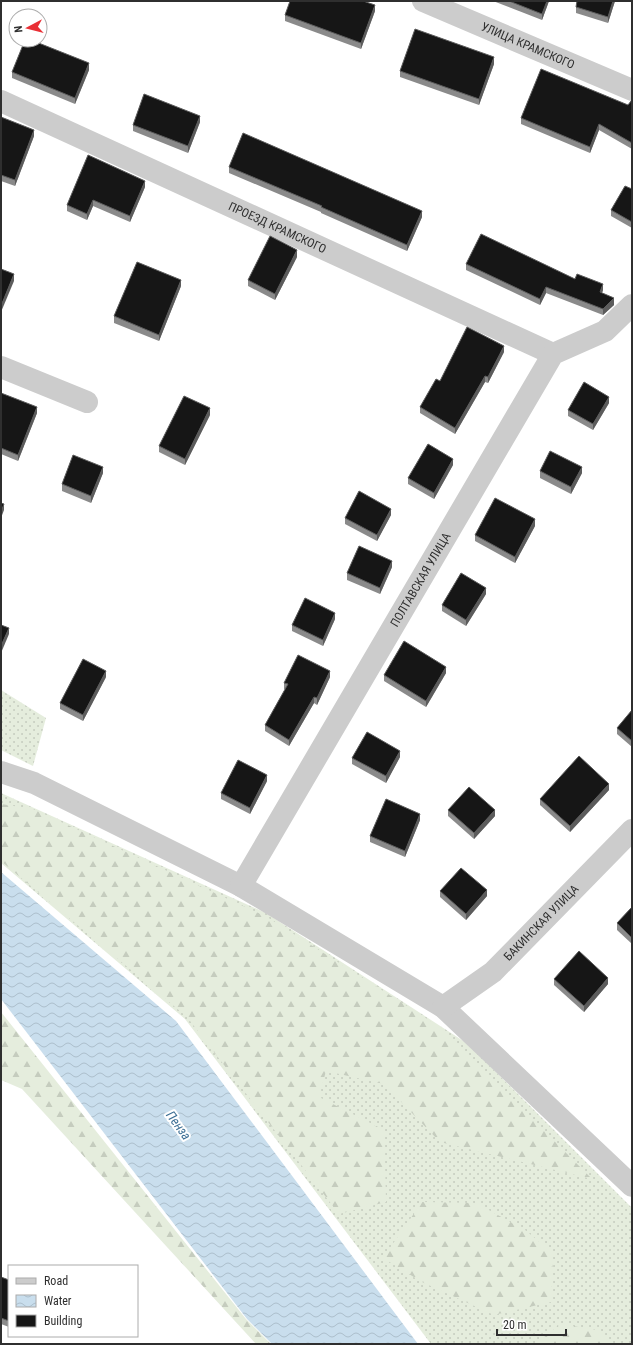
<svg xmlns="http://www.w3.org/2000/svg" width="633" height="1345" font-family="'Roboto Condensed',sans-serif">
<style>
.grass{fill:url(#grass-dots)}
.forest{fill:url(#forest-firs)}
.water{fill:url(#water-waves)}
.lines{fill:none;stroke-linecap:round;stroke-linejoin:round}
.minor{stroke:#ccc;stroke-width:22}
.wall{fill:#8a8a8a}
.shaded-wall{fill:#5c5c5c}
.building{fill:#161616;stroke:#5c5c5c}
.labels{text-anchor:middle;stroke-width:4;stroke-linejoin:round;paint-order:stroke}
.street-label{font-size:12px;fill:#2f2f2f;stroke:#fff}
.water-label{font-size:13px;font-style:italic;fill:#3b6e94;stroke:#fff}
</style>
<defs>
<pattern id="grass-dots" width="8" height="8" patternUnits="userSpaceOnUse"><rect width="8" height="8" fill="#e5eddd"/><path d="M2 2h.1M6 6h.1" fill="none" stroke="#c5ccbe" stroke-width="1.8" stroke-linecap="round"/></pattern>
<pattern id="forest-firs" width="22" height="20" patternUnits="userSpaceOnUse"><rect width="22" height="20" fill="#e5eddd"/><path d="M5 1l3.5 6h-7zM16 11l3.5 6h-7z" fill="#c5ccbe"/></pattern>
<pattern id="water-waves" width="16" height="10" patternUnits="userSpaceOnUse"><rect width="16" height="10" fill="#c9deed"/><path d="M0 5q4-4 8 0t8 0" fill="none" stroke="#adbfcc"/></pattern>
</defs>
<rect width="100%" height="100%" fill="#fff"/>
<g class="grass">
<polygon points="1,690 46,718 33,766 1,750"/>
<polygon points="1,793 266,913 468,1044 632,1208 632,1344 431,1344 185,1019 1,863"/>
</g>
<g class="forest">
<polygon points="1,804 33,809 267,917 443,1029 592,1179 440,1142 384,1084 326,1071 319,1097 384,1130 386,1202 339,1214 187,1017 1,861"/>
<polygon points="1,1012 246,1319 271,1344 256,1344 22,1089 1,1080"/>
<polygon points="422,1202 476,1203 525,1230 553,1253 551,1302 494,1315 422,1282 383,1258"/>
<polygon points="560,1324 597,1330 614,1344 537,1343"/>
</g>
<polygon class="water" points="1,872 176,1021 418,1344 272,1344 247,1319 1,999"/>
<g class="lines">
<g class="minor">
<path id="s1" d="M423,1L632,90"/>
<path id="s2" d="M1,101L553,354"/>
<polyline points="1,367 87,402"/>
<polyline points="1,772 34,783 241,886 443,1007 632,1186"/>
<path id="s3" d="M241,886L553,354L605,331L632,305"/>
<path id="s4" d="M443,1007L493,972L632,830"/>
</g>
</g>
<g class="wall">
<polygon points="493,1 549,1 542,20"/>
<polygon points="577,1 615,1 608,23 576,13 576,7"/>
<polygon points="375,11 361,49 285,21 285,15"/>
<polygon points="494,64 479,105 400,77 400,71"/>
<polygon points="89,70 75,104 12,78 12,72"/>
<polygon points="632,102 632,149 599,130 590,153 521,124 521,118 628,105"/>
<polygon points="1,117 34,136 15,186 1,181"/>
<polygon points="200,122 188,153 133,131 133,125"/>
<polygon points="229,167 422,217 407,251 321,213 321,212 229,173"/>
<polygon points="145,187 130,222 93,206 87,220 67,211 67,205"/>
<polygon points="632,189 632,228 611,216 611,210"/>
<polygon points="297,257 275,300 248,286 248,280"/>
<polygon points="466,264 575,279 603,290 602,293 614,305 603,315 546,293 540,305 466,270"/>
<polygon points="181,286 159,341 114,323 114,316"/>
<polygon points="504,352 488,383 485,382 455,434 420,413 420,407 440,381"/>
<polygon points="1,393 37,413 18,461 1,454"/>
<polygon points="609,403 593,430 568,416 568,410"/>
<polygon points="210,415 185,465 159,452 159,446"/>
<polygon points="453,465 434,499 408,484 408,478"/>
<polygon points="540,471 582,473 571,494 540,478"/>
<polygon points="103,473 91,503 62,491 62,484"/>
<polygon points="391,515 377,541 345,524 345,518"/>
<polygon points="535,526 515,563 475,541 475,535"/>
<polygon points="392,567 380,594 347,580 347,573"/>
<polygon points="486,594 466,626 442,611 442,605"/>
<polygon points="335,619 323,646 292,631 292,625"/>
<polygon points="446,673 426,707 384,681 384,675"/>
<polygon points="106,677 83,721 60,709 60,703"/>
<polygon points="330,677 317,705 314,703 289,746 265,731 265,725 285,689 284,689 284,683"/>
<polygon points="632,710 632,747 617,734 617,728"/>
<polygon points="400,757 386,783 352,764 352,758"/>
<polygon points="267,781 250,814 221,799 221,793"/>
<polygon points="609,790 570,832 540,805 540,799"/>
<polygon points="448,810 495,816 474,839 448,816"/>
<polygon points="420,820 405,857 370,842 370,836"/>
<polygon points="440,891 487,896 466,920 440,897"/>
<polygon points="632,907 632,944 617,930 617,923"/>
<polygon points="554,979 608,984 584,1012 554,985"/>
<polygon points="1,1277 9,1280 9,1327 1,1324"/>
</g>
<g class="shaded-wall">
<polygon points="547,1 549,1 542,20 542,14"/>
<polygon points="613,1 615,1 608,23 608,17"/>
<polygon points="375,5 375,11 361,49 361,43"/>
<polygon points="494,57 494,64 479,105 479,99"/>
<polygon points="89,63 89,70 75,104 75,98"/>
<polygon points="200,116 200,122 188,153 188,146"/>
<polygon points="599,124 599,130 590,153 590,147"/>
<polygon points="34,130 34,136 15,186 15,180"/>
<polygon points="145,181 145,187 130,222 130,216"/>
<polygon points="93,200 93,206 87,220 87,214"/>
<polygon points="422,211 422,217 407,251 407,245"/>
<polygon points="297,250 297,257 275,300 275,294"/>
<polygon points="14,274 14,281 1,312 1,306"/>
<polygon points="181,280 181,286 159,341 159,335"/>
<polygon points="603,284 603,290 600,298 600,292"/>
<polygon points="546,287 546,293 540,305 540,299"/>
<polygon points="614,298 614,305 603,315 603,309"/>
<polygon points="504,346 504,352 488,383 488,377"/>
<polygon points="485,376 485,382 455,434 455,428"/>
<polygon points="609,397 609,403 593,430 593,424"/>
<polygon points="37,407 37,413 18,461 18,455"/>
<polygon points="210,408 210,415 185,465 185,459"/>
<polygon points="453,459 453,465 434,499 434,493"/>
<polygon points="103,467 103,473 91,503 91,496"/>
<polygon points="582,467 582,473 571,494 571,487"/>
<polygon points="4,504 4,510 1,518 1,512"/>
<polygon points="391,509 391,515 377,541 377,535"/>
<polygon points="535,519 535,526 515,563 515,557"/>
<polygon points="392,561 392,567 380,594 380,588"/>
<polygon points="486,588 486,594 466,626 466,620"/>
<polygon points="335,613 335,619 323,646 323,640"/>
<polygon points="9,628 9,634 1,653 1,646"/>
<polygon points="446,667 446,673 426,707 426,701"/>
<polygon points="106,671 106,677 83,721 83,715"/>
<polygon points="330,671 330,677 317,705 317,698"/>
<polygon points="314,697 314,703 289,746 289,740"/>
<polygon points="400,751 400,757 386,783 386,776"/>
<polygon points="267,775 267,781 250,814 250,808"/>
<polygon points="609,784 609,790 570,832 570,826"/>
<polygon points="495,810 495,816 474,839 474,833"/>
<polygon points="420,814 420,820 405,857 405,851"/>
<polygon points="487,890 487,896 466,920 466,914"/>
<polygon points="608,978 608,984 584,1012 584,1006"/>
</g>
<g class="building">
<polygon points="290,1 363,1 375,5 361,43 285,15"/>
<polygon points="509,1 547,1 542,14"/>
<polygon points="577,1 613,1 608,17 576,7"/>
<polygon points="415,29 494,57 479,99 400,71"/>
<polygon points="25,40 31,40 89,63 75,98 12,72"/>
<polygon points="541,69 628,105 631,101 632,102 632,143 599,124 590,147 521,118"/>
<polygon points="144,94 200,116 188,146 133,125"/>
<polygon points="1,117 34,130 15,180 1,175"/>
<polygon points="243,133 422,211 407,245 321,207 322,206 229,167"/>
<polygon points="88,155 145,181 130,216 93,200 87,214 67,205"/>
<polygon points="625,186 632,189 632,222 611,210"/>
<polygon points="481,234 575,279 577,274 603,284 600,292 614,298 603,309 546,287 540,299 466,264"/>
<polygon points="270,236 297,250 275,294 248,280"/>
<polygon points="137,262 181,280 159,335 114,316"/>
<polygon points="1,269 14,274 1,306"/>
<polygon points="467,327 504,346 488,377 485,376 455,428 420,407 436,379 440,381"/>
<polygon points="584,382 609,397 593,424 568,410"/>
<polygon points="1,393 37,407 18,455 1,448"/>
<polygon points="184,396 210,408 185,459 159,446"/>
<polygon points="428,444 453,459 434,493 408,478"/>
<polygon points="550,451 582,467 571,487 540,471"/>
<polygon points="73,455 103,467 91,496 62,484"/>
<polygon points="359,491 391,509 377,535 345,518"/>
<polygon points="495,498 535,519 515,557 475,535"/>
<polygon points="1,503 4,504 1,512"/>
<polygon points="359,546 392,561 380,588 347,573"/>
<polygon points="461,573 486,588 466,620 442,605"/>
<polygon points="305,598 335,613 323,640 292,625"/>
<polygon points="1,625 9,628 1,646"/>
<polygon points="404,641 446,667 426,701 384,675"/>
<polygon points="298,655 330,671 317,698 314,697 289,740 265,725 288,684 284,683"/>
<polygon points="83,659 106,671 83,715 60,703"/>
<polygon points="632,710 632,741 617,728"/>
<polygon points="367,732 400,751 386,776 352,758"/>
<polygon points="579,756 609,784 570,826 540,799"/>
<polygon points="238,760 267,775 250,808 221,793"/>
<polygon points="469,787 495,810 474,833 448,810"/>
<polygon points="386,799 420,814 405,851 370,836"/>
<polygon points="461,868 487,890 466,914 440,891"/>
<polygon points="632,907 632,938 617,923"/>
<polygon points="579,951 608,978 584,1006 554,979"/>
<polygon points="1,1277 9,1280 9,1321 1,1318"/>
</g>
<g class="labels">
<g class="street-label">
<text dy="4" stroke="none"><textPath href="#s1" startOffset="114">УЛИЦА КРАМСКОГО</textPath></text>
<text dy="4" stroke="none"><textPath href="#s2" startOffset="304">ПРОЕЗД КРАМСКОГО</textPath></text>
<text dy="4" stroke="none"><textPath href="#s3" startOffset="355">ПОЛТАВСКАЯ УЛИЦА</textPath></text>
<text dy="4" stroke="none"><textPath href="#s4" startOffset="130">БАКИНСКАЯ УЛИЦА</textPath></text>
</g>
<g class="water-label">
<text transform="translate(179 1125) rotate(54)" y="5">Пенза</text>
</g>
</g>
<rect width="633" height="1345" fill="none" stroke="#2f2f2f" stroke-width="4"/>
<rect x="8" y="1265" width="130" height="72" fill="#ffffff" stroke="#acacac"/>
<rect x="16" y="1278" width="20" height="6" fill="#cccccc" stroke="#acacac"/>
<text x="44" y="1285" font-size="12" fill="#2f2f2f">Road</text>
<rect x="16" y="1295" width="20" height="12" fill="url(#water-waves)" stroke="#acacac"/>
<text x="44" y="1305" font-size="12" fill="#2f2f2f">Water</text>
<rect x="16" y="1315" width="20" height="12" fill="#161616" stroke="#acacac"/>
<text x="44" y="1325" font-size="12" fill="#2f2f2f">Building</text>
<g transform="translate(28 28) rotate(263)"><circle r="19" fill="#ffffff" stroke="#acacac"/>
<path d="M0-3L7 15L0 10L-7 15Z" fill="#e92f35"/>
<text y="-6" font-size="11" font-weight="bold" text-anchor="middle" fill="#2f2f2f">N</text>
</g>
<path d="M497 1329v6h69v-6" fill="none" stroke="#2f2f2f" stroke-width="2"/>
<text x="503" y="1329" font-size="12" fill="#2f2f2f" stroke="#ffffff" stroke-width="3" paint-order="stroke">20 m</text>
</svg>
